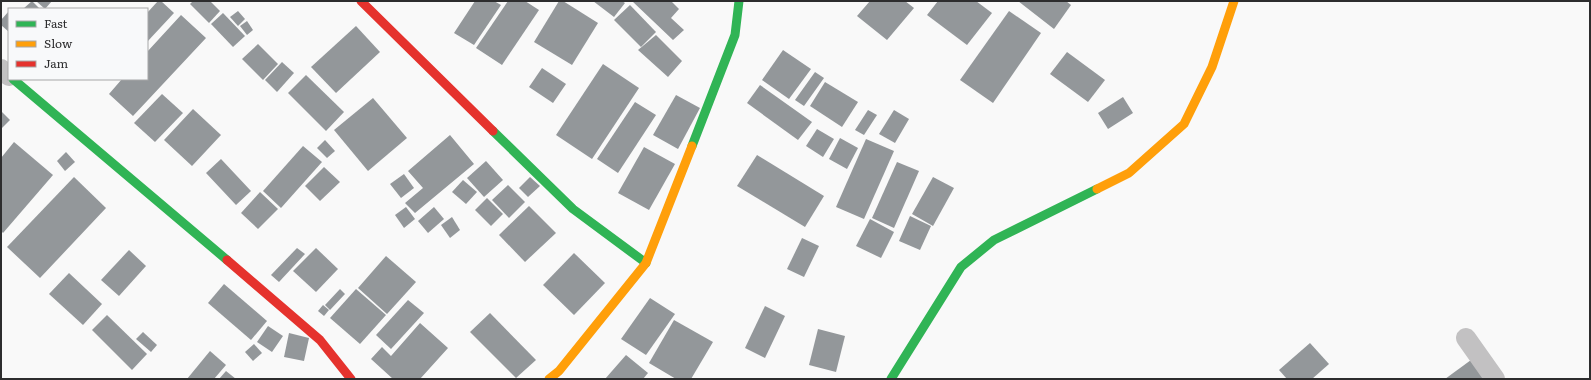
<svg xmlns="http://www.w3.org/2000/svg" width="1591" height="380" font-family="Literata,serif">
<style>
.building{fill:#93979a}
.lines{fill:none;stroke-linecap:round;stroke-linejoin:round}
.street{stroke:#c2c1c2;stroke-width:20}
.fast{stroke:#30b455;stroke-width:9}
.slow{stroke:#ff9f0a;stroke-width:9}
.jam{stroke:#e5322d;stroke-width:9}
</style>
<rect width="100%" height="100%" fill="#f9f9f9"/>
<g class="building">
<polygon points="32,1 40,9 23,9"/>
<polygon points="36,1 52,1 45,9"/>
<polygon points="158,1 161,1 174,13 147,42 147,13"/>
<polygon points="193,1 210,1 220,11 209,23 190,4"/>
<polygon points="475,1 494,1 501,5 474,45 454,33"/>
<polygon points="508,1 525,1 539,10 502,65 476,48"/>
<polygon points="559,1 563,1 598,23 572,65 534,42"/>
<polygon points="593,1 622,1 625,3 614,17"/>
<polygon points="632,1 671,1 679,9 671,18 684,30 673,40"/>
<polygon points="870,1 905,1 914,8 887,40 857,16"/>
<polygon points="938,1 976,1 992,13 967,45 927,15"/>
<polygon points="1018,1 1066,1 1071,5 1054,29"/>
<polygon points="630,5 656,32 641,47 614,20"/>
<polygon points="9,11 9,32 1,25 1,20"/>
<polygon points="238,11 245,19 238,26 230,17"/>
<polygon points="1009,11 1041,33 993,103 960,80"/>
<polygon points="223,13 245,36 233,47 211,24"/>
<polygon points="181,15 206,38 133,116 109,94 122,79 147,79 147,52"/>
<polygon points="247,21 253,30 247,35 240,26"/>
<polygon points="356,26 380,52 336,93 311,67"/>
<polygon points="656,35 682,61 668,77 638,50"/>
<polygon points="258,44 278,64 263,80 242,59"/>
<polygon points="783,50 811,69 789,99 762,80"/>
<polygon points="1067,52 1105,80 1088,102 1050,74"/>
<polygon points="282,62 294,73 277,92 265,80"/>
<polygon points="603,64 639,88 592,159 556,135"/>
<polygon points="542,68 566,84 553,103 529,87"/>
<polygon points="815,72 824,78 804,106 795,100"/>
<polygon points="306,75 344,112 326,131 288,93"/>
<polygon points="825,82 858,102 842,127 810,106"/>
<polygon points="760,85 812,122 798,140 747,103"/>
<polygon points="162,94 183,113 155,142 134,123"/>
<polygon points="676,95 700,108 678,149 653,135"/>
<polygon points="1123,97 1133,113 1108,129 1098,113"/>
<polygon points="373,98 407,138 368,171 334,130"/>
<polygon points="635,102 656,115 618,173 597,159"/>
<polygon points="193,109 221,135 192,166 164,140"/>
<polygon points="868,110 877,115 864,135 855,130"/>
<polygon points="894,110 909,119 895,143 879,134"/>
<polygon points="1,111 10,120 1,129"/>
<polygon points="817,129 834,139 823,157 806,146"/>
<polygon points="450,135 474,164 415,213 405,203 423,188 408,171"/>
<polygon points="840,138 858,148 847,169 829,159"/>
<polygon points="866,139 894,151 864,219 836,207"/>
<polygon points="325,140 335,151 327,158 317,148"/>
<polygon points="14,142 53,175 3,233 1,231 1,158"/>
<polygon points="303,146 322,162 281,208 263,191"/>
<polygon points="644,147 675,164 649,210 618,193"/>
<polygon points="66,152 75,162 65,171 57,161"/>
<polygon points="757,155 824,196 805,227 737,186"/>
<polygon points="221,159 251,191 236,205 206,173"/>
<polygon points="486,161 503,180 484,197 467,178"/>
<polygon points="897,162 919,171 894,228 872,218"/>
<polygon points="324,167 340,182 320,201 305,186"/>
<polygon points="404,174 414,188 401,198 390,184"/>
<polygon points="74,177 106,208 40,278 7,247"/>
<polygon points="530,177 540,186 528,197 519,188"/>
<polygon points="933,177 954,188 933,226 912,214"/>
<polygon points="463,180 477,192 466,204 452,192"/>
<polygon points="508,185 525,202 509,218 492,200"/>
<polygon points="260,192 278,209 258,229 241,213"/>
<polygon points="487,198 503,214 491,226 475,210"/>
<polygon points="529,206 556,233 525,262 499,235"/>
<polygon points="406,207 415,219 404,228 395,215"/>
<polygon points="434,207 444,219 428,233 418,221"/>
<polygon points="910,216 931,226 920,250 899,241"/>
<polygon points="452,217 460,230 450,238 441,225"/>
<polygon points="870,219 894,232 881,258 856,246"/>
<polygon points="802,238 819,246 804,277 787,269"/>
<polygon points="297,248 305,254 279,282 271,275"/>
<polygon points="316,248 338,269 316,292 293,271"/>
<polygon points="129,250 146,266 119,296 101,280"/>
<polygon points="574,253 605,283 574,315 543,285"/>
<polygon points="386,256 416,282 387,314 358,288"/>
<polygon points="69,273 102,304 83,325 49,294"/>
<polygon points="224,284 267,321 251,340 208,303"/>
<polygon points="340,289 345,294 330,310 325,305"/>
<polygon points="356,289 386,315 360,344 330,318"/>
<polygon points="650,298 675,314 646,355 621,339"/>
<polygon points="408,300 424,313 391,349 376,335"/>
<polygon points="323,305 329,310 324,316 318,311"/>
<polygon points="765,306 785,316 765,358 745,348"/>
<polygon points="490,313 536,360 516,378 470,332"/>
<polygon points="107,315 147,354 132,370 92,330"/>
<polygon points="674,320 713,342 691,379 676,379 649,363"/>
<polygon points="420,323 448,348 420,379 393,379 371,359 382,347 391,356"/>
<polygon points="268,326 283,336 272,352 257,342"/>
<polygon points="818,329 845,336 836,372 809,365"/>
<polygon points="143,332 157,345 151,352 136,339"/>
<polygon points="289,333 309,338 304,361 284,357"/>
<polygon points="1310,343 1329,364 1312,379 1287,379 1279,370"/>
<polygon points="254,344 262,353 253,361 245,352"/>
<polygon points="210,351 226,365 214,379 187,379"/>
<polygon points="626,355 648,373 643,379 605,379"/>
<polygon points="1471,360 1485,379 1445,379"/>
<polygon points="226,371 236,379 219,379"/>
</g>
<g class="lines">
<g class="street">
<polyline points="1,69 9,76"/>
<polyline points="1466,338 1495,379"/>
</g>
<g class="fast">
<polyline points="13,79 227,260"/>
<polyline points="493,131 573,209 646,263"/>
<polyline points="692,146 735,35 739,1"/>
<polyline points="891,379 961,267 994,240 1097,189"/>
</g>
<g class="slow">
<polyline points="1097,189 1129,173 1184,124 1212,67 1234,1"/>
<polyline points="549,379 559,371 646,263 692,146"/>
</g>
<g class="jam">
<polyline points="361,1 493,131"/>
<polyline points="227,260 320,340 351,379"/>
</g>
</g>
<rect width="1591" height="380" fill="none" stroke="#2d2d2e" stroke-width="4"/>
<rect x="8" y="8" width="140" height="72" fill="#f8f9fa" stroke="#a7a7a8"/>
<rect x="16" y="21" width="20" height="6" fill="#30b455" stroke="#a7a7a8"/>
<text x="44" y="28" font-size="12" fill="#2d2d2e">Fast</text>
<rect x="16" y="41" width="20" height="6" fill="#ff9f0a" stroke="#a7a7a8"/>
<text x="44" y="48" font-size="12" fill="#2d2d2e">Slow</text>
<rect x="16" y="61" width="20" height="6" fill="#e5322d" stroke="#a7a7a8"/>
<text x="44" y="68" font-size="12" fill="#2d2d2e">Jam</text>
</svg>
